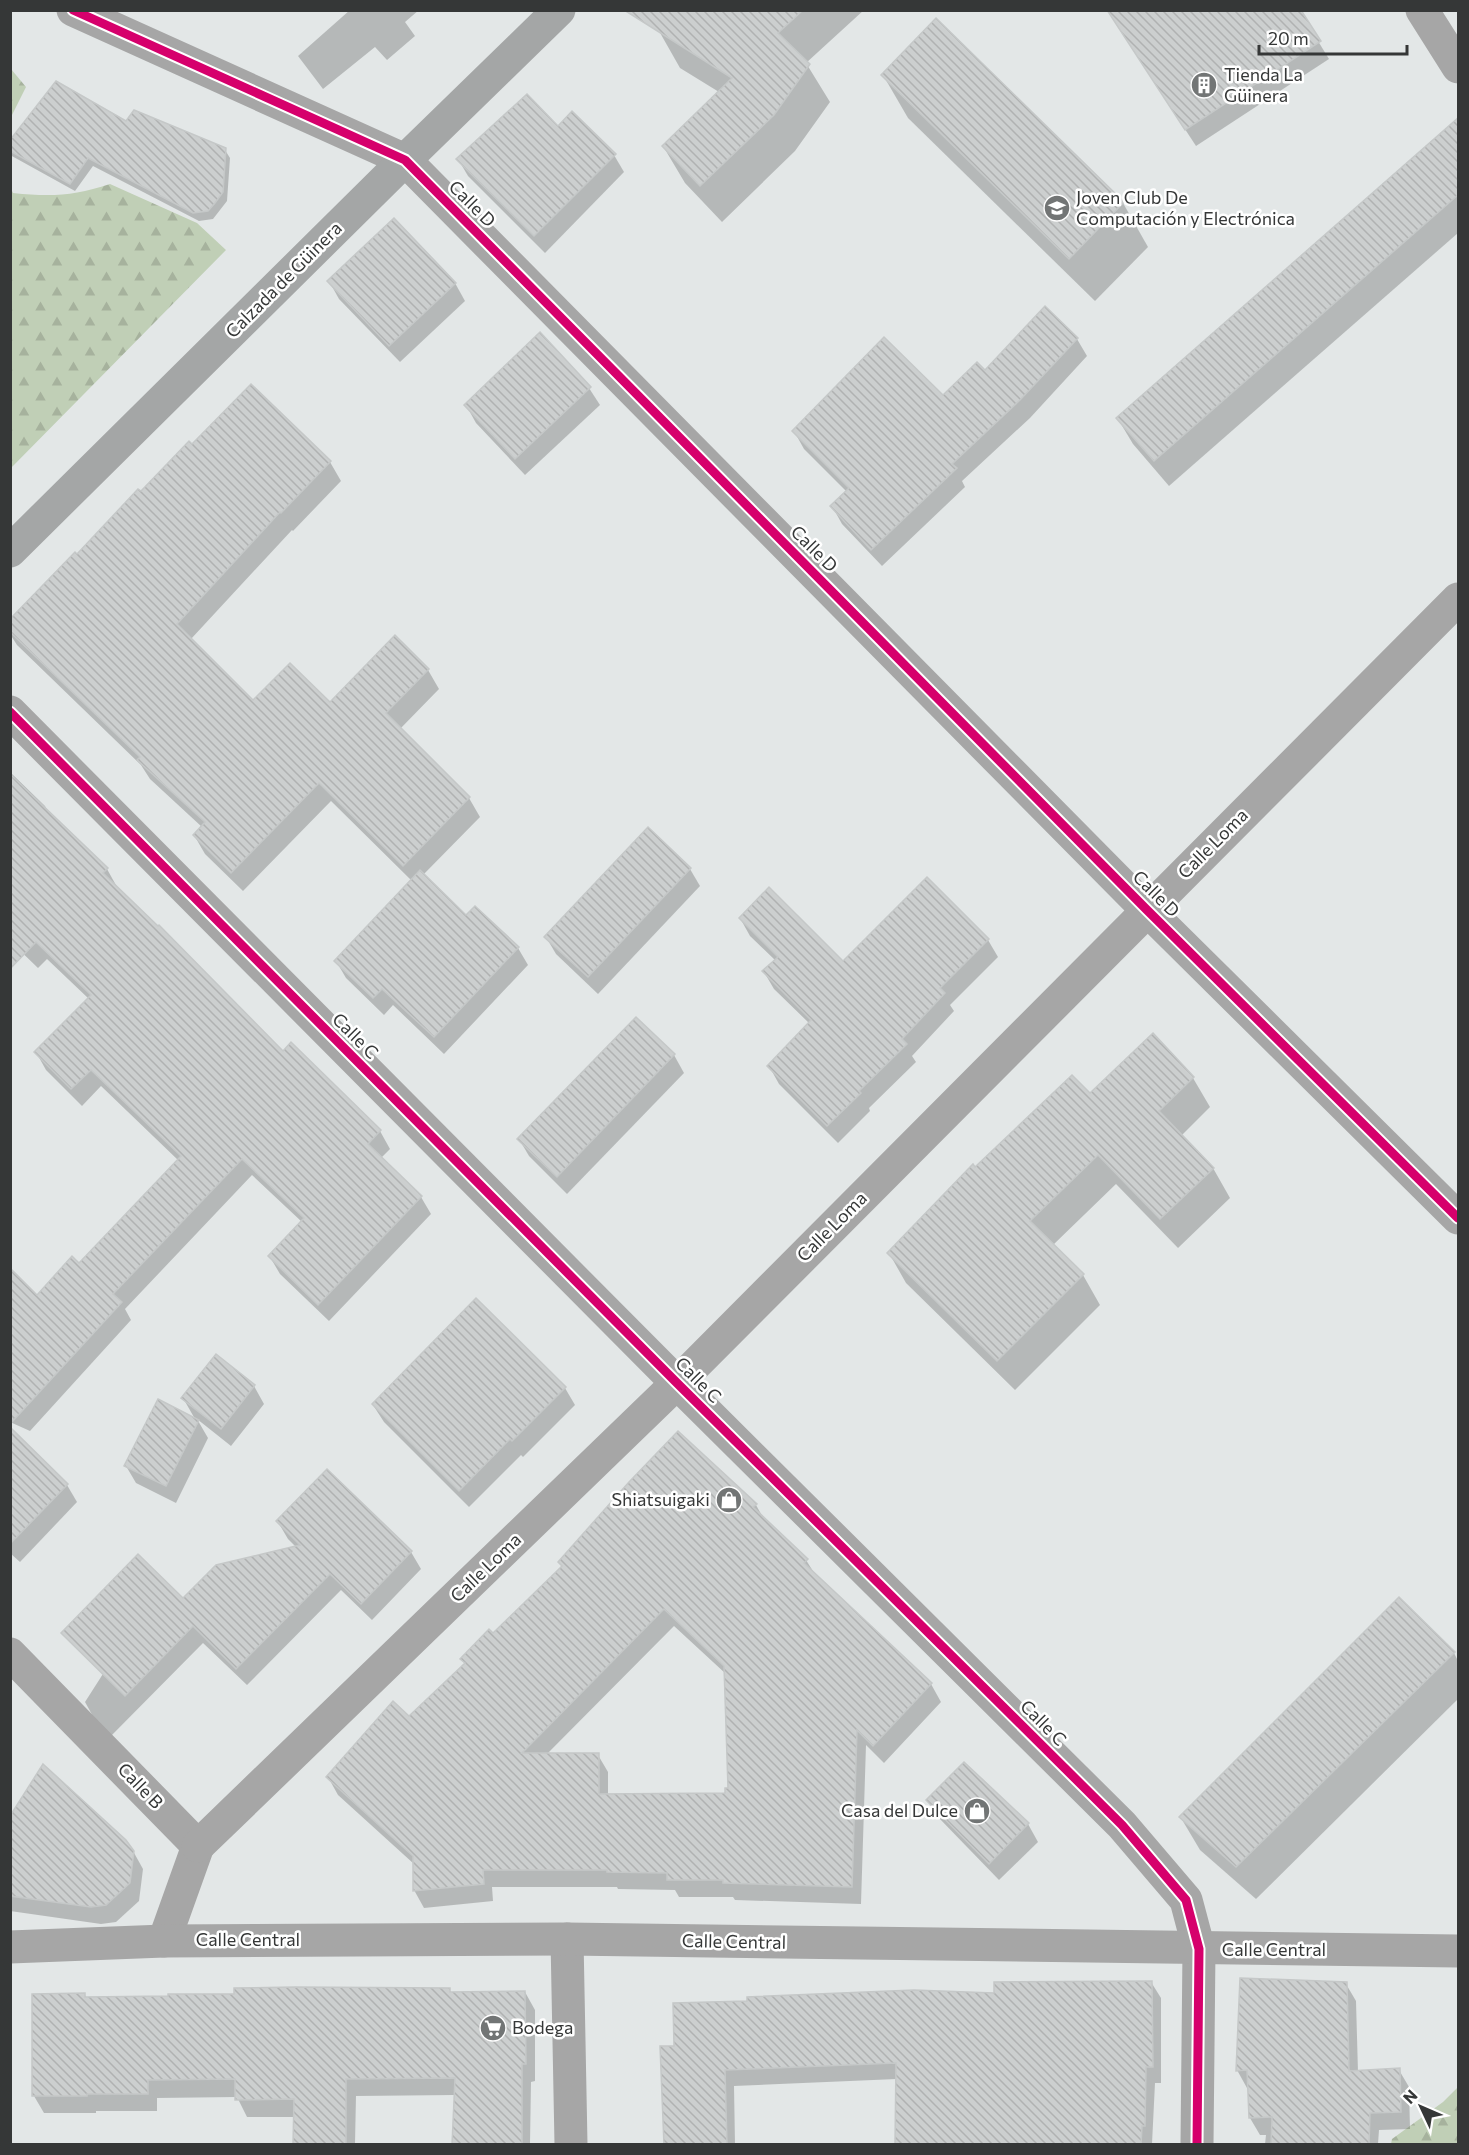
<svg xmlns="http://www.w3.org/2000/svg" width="1469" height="2155" font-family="Commissioner,sans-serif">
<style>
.forest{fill:url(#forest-firs)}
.shadow{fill:#0003;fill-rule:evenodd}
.building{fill:url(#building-back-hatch);stroke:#c5c8c8;stroke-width:1.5;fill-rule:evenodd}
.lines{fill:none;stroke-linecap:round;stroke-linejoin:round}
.street{stroke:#a6a6a6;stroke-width:33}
.secondary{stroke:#a4a6a6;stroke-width:33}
.cycleway-casing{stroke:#fff;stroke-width:13}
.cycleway{stroke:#d6006c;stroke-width:9}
.labels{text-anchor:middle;stroke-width:5;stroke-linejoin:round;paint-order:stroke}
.poi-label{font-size:18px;fill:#353737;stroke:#fff;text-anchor:start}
.street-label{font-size:18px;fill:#353737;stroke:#fff}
</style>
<defs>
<pattern id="forest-firs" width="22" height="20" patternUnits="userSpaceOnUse" patternTransform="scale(1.5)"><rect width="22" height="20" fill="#c0cfb6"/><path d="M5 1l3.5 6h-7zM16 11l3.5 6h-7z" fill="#a6b29d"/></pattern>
<pattern id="building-back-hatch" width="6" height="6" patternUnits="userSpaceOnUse" patternTransform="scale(1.5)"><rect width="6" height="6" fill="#cccfcf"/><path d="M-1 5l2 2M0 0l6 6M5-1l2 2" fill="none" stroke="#b0b2b2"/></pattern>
</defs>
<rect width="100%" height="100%" fill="#e3e7e7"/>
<g class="forest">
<polygon points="11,69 26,87 11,117"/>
<path d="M110,184L197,223L226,250L11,468V189L13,193C51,197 74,196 110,184Z"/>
<polygon points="1458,2087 1458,2144 1391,2144 1392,2139 1443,2102"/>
</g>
<g class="shadow">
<polygon points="350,10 419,10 405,22 415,36 387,60 375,47 323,89 298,56"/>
<polygon points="682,10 864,10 806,63 830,102 795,151 722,222 685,183 663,146 719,92 680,68 659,31"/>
<polygon points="1107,10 1299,10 1329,59 1196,146"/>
<polygon points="936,21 1123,203 1148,247 1095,301 908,118 883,75"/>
<polygon points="127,123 225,150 230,158 227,201 213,219 199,221 93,166 75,191 10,155 10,143"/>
<polygon points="1451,127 1458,135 1458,233 1169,486 1133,444 1118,419"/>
<polygon points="614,155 624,172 545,253 468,176 458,159"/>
<polygon points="329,281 455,283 465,301 400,362 339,299"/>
<polygon points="1077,339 1087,356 1030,418 962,481 965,487 882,566 842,524 832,506 847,492 804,449 794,431 943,397 985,372"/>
<polygon points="251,386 330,462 341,481 293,531 292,530 191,639 253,702 330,704 428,670 439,689 400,729 469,798 480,817 423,875 466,917 518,948 528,965 444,1054 393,1005 384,1015 346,978 336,961 412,881 331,801 243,891 205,854 194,835 202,827 150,779 141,765 17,645 10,634 10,621 192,446"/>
<polygon points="589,388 600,405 525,475 476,423 466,405"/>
<polygon points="10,772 45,806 49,814 107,869 117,887 283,1053 291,1045 380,1131 390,1149 381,1158 421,1197 431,1214 329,1321 280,1274 270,1257 302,1222 252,1175 125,1309 131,1320 30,1431 10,1422 37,1297 80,1265 179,1161 101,1086 82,1106 46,1070 36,1052 89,999 47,959 38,968 10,941"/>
<polygon points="690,869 700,886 598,994 556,954 546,937"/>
<polygon points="740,918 843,963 988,940 998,957 950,1005 954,1011 912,1056 916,1062 869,1108 870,1111 838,1143 779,1084 769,1066 810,1024 774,989 764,972 776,961 750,936"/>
<polygon points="636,1019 674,1055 684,1073 567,1194 529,1156 519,1139"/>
<polygon points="1193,1078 1210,1107 1181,1136 1213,1168 1230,1198 1178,1248 1116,1184 1053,1245 1083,1275 1100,1305 1015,1390 906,1283 889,1253 975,1169 1090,1096"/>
<polygon points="216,1356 254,1386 264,1404 231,1446 197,1419 208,1438 176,1503 136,1483 126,1466 195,1419 183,1398"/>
<polygon points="565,1388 575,1405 523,1457 521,1455 469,1507 384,1422 373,1405"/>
<polygon points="10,1429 67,1485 77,1502 20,1562 10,1553"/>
<path d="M756,1505L765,1521L806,1560L816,1576L931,1684L941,1702L884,1763L866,1745L861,1904L735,1900L733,1897H679L675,1890L618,1889L617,1887H492L493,1901L424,1908L414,1890V1864L338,1795L328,1777L409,1718L465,1665L462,1659L493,1635ZM674,1626L726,1674L729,1789L726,1795H608V1772L598,1755L547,1754Z"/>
<polygon points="278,1522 411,1552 421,1569 372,1620 341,1590 247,1685 203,1643 111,1736 95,1720 85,1702 163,1580 183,1600 296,1547 288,1539"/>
<polygon points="1454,1653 1458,1661 1458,1699 1256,1899 1200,1850 1181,1818"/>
<polygon points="928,1800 1028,1824 1038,1842 999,1880 938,1817"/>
<polygon points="10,1819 133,1851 143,1869 139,1901 116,1922 101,1924 10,1911"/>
<polygon points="1151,1982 1161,1998 1161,2083 1155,2083 1152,2144 896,2144 897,2079 734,2086 735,2144 665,2144 676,2047 996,1995"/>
<polygon points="1346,1984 1356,2001 1358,2072 1399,2070 1409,2087 1410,2129 1379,2130 1378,2144 1265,2144 1266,2135 1260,2135 1250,2118 1249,2087 1247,2088 1237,2070"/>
<polygon points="449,1989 452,1994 525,1992 535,2010 535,2081 531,2082 530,2144 453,2144 455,2095 356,2096 355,2144 295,2144 295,2117 247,2117 237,2097 157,2098 157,2111 96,2111 96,2113 44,2113 34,2096 85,1995 87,1999"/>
</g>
<g class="building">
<polygon points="624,10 803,10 778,33 810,64 774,115 700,186 662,146 732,78"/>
<polygon points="1107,10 1301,10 1321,41 1185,130"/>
<polygon points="936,18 1124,202 1069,259 881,75"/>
<polygon points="56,81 126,121 134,110 226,148 223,192 215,203 208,211 193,213 88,158 70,184 10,151 10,140"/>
<polygon points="527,94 558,126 572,111 616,154 534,236 456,159"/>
<polygon points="1458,118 1458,195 1154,461 1116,418"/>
<polygon points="394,218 456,283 389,346 327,281"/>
<polygon points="1045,306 1078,338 1020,400 952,464 957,468 871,550 830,506 849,488 792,431 884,337 943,395 977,362 985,370"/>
<polygon points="540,332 591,387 515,459 464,405"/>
<polygon points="251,384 331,461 281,513 280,512 177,624 253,700 290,663 330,702 395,635 429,669 386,713 470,797 403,866 319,783 231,873 193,835 205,822 137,760 140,757 10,632 10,619 75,552 77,554 138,489 141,491 189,441 192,444"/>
<polygon points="10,774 108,868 103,873 158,926 159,925 283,1051 291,1042 381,1130 368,1144 422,1196 318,1305 268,1256 304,1218 242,1159 113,1294 122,1302 10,1424 10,1268 37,1295 72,1256 79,1263 181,1156 91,1070 71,1089 34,1052 91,995 36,942 10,969"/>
<polygon points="648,827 691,868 588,977 544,937"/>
<polygon points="420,870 466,915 475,906 519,947 434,1037 382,989 373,998 334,961"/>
<polygon points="927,877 989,939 940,988 945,993 902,1039 907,1044 859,1091 861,1093 827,1126 767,1066 811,1020 762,971 778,957 739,918 769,887 843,961"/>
<polygon points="636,1017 675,1054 557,1177 517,1139"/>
<polygon points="1153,1033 1194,1077 1159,1111 1214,1168 1160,1219 1098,1155 1030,1221 1084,1274 997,1361 887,1253 973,1164 975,1167 1072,1075 1090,1093"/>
<polygon points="476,1298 566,1387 512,1441 510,1439 459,1491 372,1404"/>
<polygon points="216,1354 255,1385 221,1429 181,1398"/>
<polygon points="158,1399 199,1420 166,1486 124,1466"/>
<polygon points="10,1427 68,1484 10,1544"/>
<path d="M678,1431L757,1504L753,1507L808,1559L804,1563L932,1683L873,1746L857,1730L852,1887L723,1883V1880H667V1873L607,1872V1870H483L484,1884L413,1891V1856L326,1777L393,1701L409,1716L465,1663L460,1659L489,1629L493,1633L562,1566L558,1562L629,1482ZM664,1609L724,1666L728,1788H725V1793L599,1794V1753H522Z"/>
<polygon points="327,1469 412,1551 361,1604 330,1574 236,1669 193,1626 125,1696 61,1633 138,1554 183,1598 216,1565 300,1545 276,1521"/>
<polygon points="1399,1597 1455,1652 1236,1867 1179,1817"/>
<polygon points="964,1762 1029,1823 989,1864 926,1800"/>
<polygon points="43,1764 126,1840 134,1851 130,1883 106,1905 91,1907 10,1896 10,1816"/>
<polygon points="1240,1978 1347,1982 1349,2071 1400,2068 1401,2112 1370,2113 1369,2145 1271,2145 1272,2117 1249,2118 1247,2070 1236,2071"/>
<polygon points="1152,1981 1153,2067 1146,2067 1145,2126 1142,2126 1141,2145 895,2145 896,2063 725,2070 727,2145 664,2145 660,2046 674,2046 673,2003 747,2001 747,1997 914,1990 994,1993 994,1982"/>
<polygon points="295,1987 450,1988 450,1992 525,1991 526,2064 522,2064 522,2145 452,2145 455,2078 346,2079 346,2145 293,2145 294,2099 235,2100 235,2079 148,2080 148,2094 87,2094 87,2096 32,2096 32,1994 85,1993 85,1997 168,1996 168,1994 234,1994 234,1988"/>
</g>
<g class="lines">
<g class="street">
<polyline points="73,10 405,160 1147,910 1458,1218"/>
<polyline points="1422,10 1458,67"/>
<polyline points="10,712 677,1383 1122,1825 1186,1900 1199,1949 1197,2144"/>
<polyline points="10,1654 198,1846 164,1941"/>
<polyline points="198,1846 677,1383 1458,599"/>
<polyline points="567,1939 571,2144"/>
<polyline points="10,1947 164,1941 567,1939 1458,1951"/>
</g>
<polyline class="secondary" points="10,551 405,160 559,10"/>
<defs>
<g id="cycleway">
<polyline points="73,10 405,160 1147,910 1458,1218"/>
<polyline points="10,712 677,1383 1122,1825 1186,1900 1199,1949 1197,2144"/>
</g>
</defs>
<use href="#cycleway" class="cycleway-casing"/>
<use href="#cycleway" class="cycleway"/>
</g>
<defs>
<symbol id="building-disc" viewBox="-11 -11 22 22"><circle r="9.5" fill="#727575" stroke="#fff"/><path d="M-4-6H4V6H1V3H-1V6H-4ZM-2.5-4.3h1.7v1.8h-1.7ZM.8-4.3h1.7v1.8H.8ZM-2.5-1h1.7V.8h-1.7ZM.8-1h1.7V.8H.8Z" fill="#fff"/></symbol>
<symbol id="school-disc" viewBox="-11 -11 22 22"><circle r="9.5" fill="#727575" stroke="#fff"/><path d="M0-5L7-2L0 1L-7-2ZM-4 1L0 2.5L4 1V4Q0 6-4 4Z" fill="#fff"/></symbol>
<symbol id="shop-disc" viewBox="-11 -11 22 22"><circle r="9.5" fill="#727575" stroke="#fff"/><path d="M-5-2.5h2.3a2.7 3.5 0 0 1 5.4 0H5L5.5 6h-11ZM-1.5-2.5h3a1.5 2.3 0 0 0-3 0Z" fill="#fff"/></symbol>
<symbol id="supermarket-disc" viewBox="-11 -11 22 22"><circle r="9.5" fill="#727575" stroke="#fff"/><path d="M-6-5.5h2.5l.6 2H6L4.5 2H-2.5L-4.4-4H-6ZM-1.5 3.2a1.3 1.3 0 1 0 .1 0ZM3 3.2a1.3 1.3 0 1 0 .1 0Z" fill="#fff"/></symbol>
</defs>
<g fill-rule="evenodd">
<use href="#building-disc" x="1189" y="70" width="30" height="30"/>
<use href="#school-disc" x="1042" y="193" width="30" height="30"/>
<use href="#shop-disc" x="714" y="1485" width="30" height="30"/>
<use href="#shop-disc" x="962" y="1796" width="30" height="30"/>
<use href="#supermarket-disc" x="478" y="2013" width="30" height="30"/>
</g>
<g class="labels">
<g class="poi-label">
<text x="1224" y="81">Tienda La<tspan x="1224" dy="21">Güinera</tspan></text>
<text x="1076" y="204">Joven Club De<tspan x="1076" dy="21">Computación y Electrónica</tspan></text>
<text x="710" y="1506" text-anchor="end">Shiatsuigaki</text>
<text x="958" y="1817" text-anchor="end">Casa del Dulce</text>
<text x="512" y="2034">Bodega</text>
</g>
<g class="street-label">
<text transform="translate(472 204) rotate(45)" y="6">Calle D</text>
<text transform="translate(284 280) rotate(-45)" y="6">Calzada de Güinera</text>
<text transform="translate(814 549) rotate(45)" y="6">Calle D</text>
<text transform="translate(1213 844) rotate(-45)" y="6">Calle Loma</text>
<text transform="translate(1156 894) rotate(45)" y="6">Calle D</text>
<text transform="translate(355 1036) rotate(45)" y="6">Calle C</text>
<text transform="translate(832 1227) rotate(-45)" y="6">Calle Loma</text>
<text transform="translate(698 1380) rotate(45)" y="6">Calle C</text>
<text transform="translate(486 1568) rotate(-44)" y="6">Calle Loma</text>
<text transform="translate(1043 1723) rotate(45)" y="6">Calle C</text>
<text transform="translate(140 1786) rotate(46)" y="6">Calle B</text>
<text x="248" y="1946">Calle Central</text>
<text transform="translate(734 1942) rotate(1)" y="6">Calle Central</text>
<text x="1274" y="1956">Calle Central</text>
</g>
</g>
<rect width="1469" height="2155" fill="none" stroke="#353737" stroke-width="24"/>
<g transform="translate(1421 2107) rotate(314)" stroke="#ffffff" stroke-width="4.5" paint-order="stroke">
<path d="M0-4.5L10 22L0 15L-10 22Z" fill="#353737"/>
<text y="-9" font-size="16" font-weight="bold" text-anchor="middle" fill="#353737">N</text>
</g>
<path d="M1259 45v9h148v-9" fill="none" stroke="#353737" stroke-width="3"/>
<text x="1268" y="45" font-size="18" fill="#353737" stroke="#ffffff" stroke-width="4.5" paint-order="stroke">20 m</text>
</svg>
